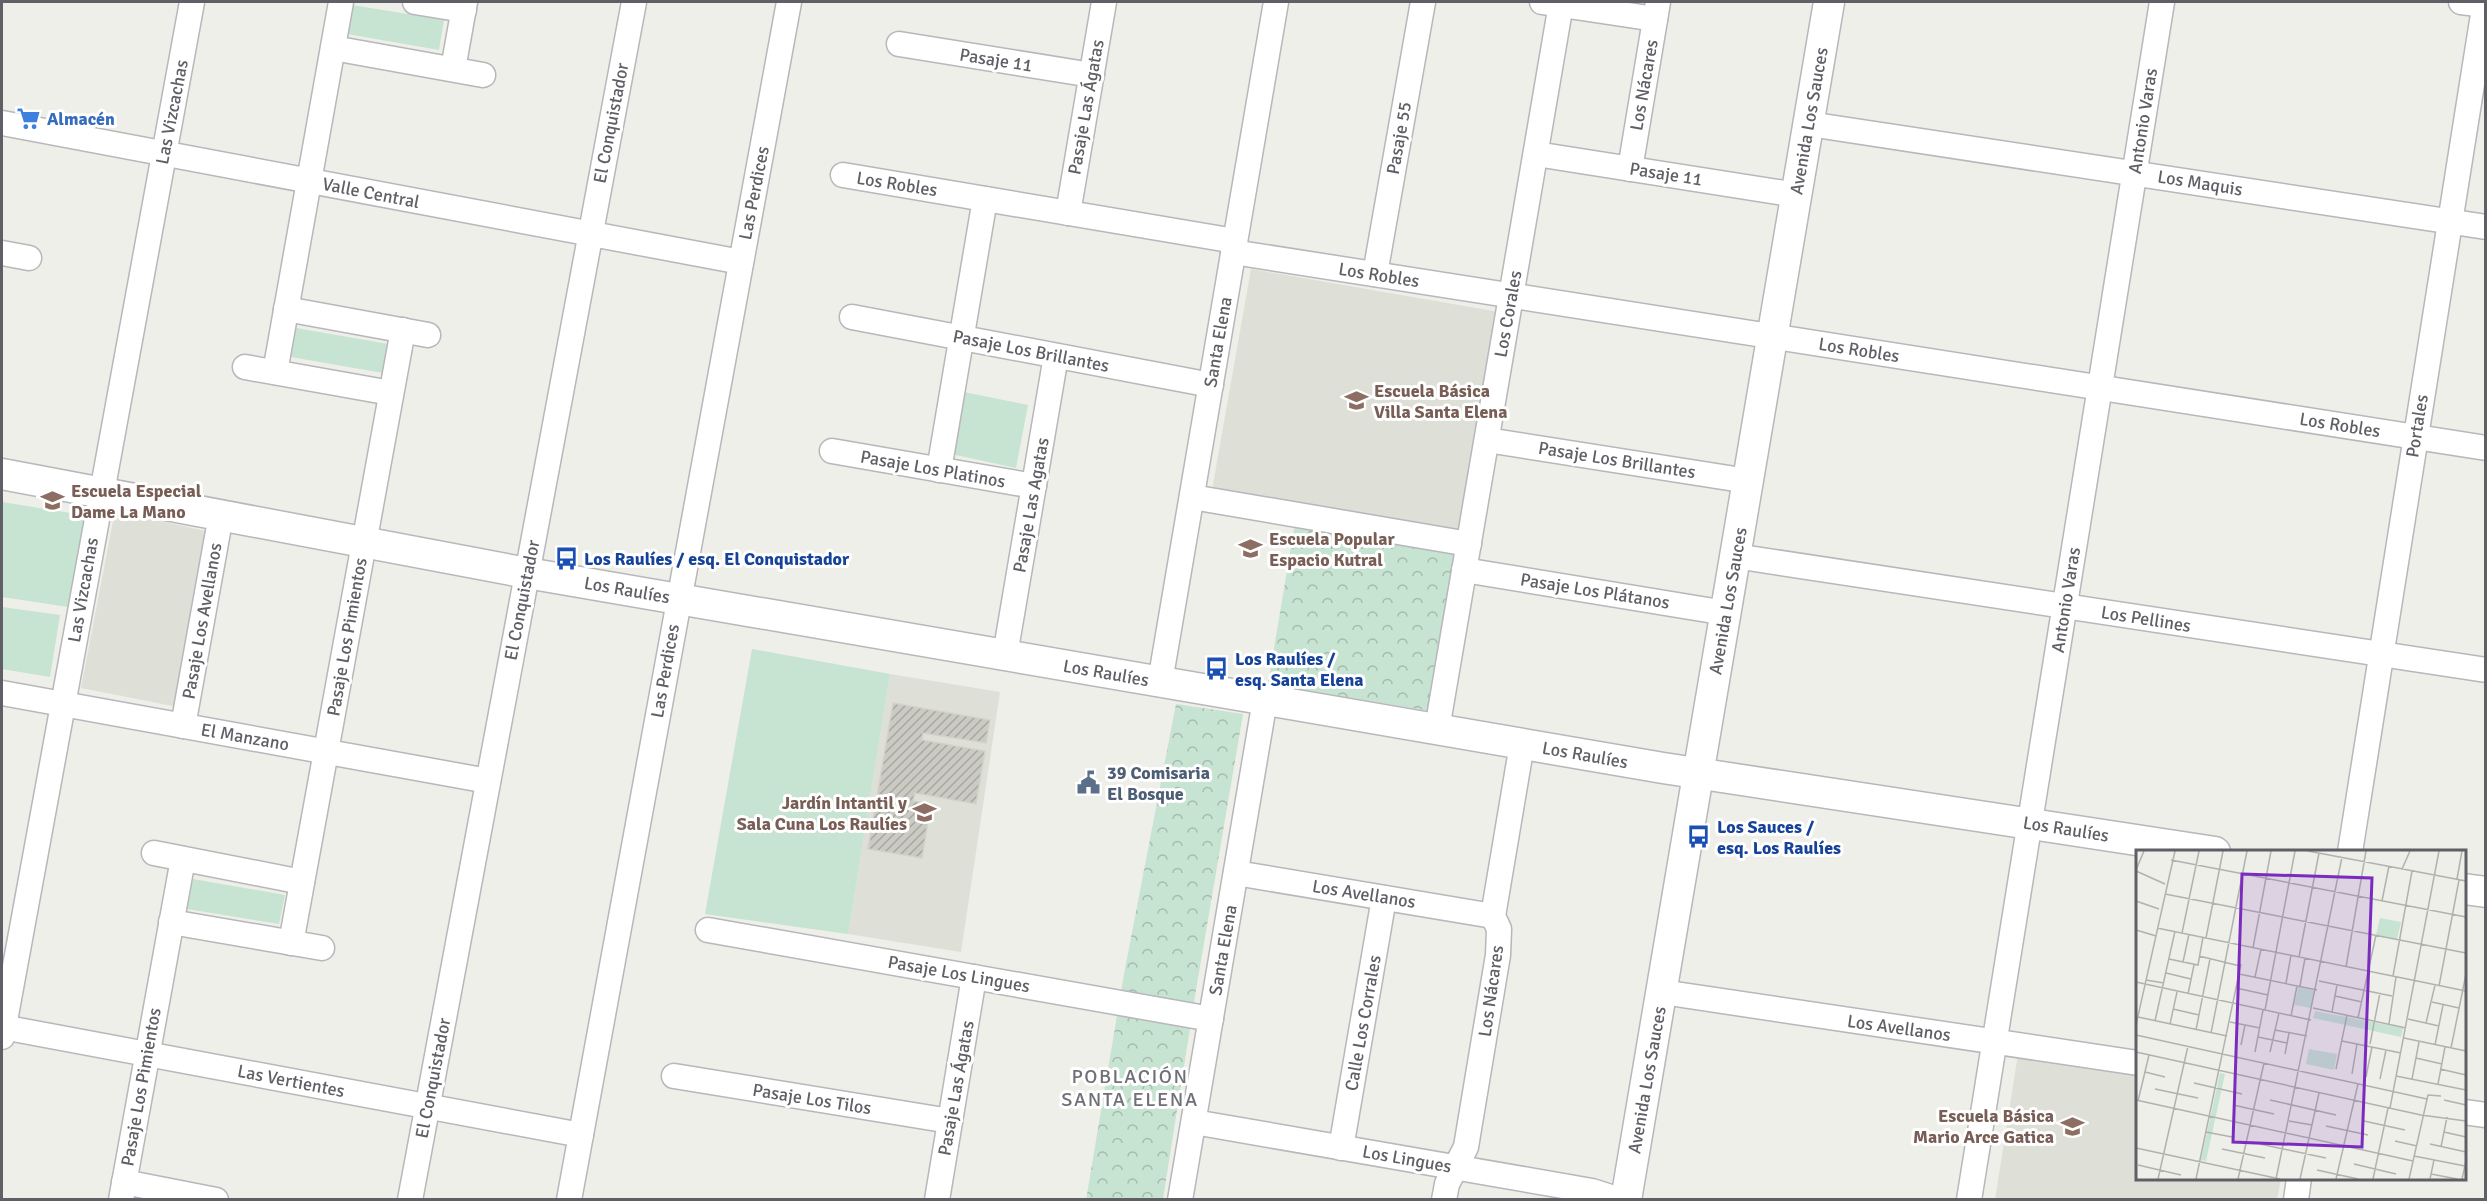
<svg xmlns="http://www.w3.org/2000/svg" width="2487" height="1201" font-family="Signika,sans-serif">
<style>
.education{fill:#dedfd6}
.grass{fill:#c7e3d1}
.forest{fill:url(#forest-crowns)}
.building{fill:url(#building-hatch);stroke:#d3d3c7;stroke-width:1.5}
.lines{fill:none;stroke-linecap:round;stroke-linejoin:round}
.minor-casing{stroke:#b7b7bc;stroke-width:27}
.tertiary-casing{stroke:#b7b7bc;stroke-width:33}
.minor{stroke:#fff;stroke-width:24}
.tertiary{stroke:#fff;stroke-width:30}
.labels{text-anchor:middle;stroke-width:6;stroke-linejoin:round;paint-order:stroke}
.street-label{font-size:18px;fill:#5f6066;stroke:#fff}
.shop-label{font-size:18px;font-weight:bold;fill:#366cbe;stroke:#fff;text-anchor:start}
.education-label{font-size:18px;font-weight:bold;fill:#785e54;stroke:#fff;text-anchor:start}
.transit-label{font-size:18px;font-weight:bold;fill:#164399;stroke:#fff;text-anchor:start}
.service-label{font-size:18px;font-weight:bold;fill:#4e5e75;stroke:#fff;text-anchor:start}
.neighbourhood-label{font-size:20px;letter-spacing:1.5px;fill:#707178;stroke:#fff}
.inset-road{fill:none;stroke:#b1b2b0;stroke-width:1.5}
.view{fill:#7b2cbf;fill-opacity:0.15;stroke:#7b2cbf;stroke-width:3}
.inset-edge{fill:none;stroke:#5f6066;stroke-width:3}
</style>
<defs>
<pattern id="forest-crowns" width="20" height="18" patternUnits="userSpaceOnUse" patternTransform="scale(1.5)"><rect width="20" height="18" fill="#c7e3d1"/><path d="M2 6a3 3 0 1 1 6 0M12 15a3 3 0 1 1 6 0" fill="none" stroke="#a5bbad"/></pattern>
<pattern id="building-hatch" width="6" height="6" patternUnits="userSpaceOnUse" patternTransform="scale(1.5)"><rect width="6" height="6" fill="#cbcbc4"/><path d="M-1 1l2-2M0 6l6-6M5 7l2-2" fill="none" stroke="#a8a8a3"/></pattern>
</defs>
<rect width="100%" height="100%" fill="#eeefe8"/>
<g class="education">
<polygon points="1251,269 1499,312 1461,533 1212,490"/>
<polygon points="115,511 210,532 178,707 81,688"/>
<polygon points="890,674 1000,692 961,952 848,934"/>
<polygon points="2018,1054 2137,1073 2138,1178 2281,1179 2277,1199 1995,1200"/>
</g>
<g class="grass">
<polygon points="352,5 444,20 439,50 347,34"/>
<polygon points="296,328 388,344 383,373 291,357"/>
<polygon points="964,392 1028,405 1016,468 951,454"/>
<polygon points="2,502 89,516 75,608 2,597"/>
<polygon points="2,607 60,615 50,677 2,669"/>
<polygon points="752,649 890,674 848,934 705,914"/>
<polygon points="193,879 285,895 279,924 187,909"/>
</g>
<g class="forest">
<polygon points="1295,523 1456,550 1430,711 1268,684"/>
<polygon points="1176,704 1243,714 1196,990 1163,1199 1086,1200 1124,974"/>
</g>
<polygon class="building" points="893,703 990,720 986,743 923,733 922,740 985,751 976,804 915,793 913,801 931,804 922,858 868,849"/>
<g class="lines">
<defs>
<g id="minor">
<polyline points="415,2 464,10"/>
<polyline points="1542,2 1655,19"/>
<polyline points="2461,2 2486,5"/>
<polyline points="899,44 1092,75"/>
<polyline points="333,48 483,75"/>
<polyline points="453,69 465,2"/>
<polyline points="2,123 741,262"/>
<polyline points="1809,124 2486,227"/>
<polyline points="1536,154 1797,195"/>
<polyline points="1630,169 1658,2"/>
<polyline points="843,175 1235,241"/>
<polyline points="1068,213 1104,2"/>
<polyline points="1233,252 2486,448"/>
<polyline points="2,253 29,258"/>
<polyline points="1375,274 1423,2"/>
<polyline points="286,309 428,335"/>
<polyline points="852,317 1211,385"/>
<polyline points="245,367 391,393"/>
<polyline points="275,372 341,2"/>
<polyline points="1487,440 1748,481"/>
<polyline points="832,451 1034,486"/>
<polyline points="939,470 985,199"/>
<polyline points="1192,497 1469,544"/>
<polyline points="1735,556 2486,670"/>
<polyline points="1464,570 1726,613"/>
<polyline points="1005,655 1056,356"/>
<polyline points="1160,682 1276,2"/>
<polyline points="2,693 488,781"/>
<polyline points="183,726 221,515"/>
<polyline points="1437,729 1561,4"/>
<polyline points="2350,852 2485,2"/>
<polyline points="154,853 302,882"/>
<polyline points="1236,873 1493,916"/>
<polyline points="171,922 322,948"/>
<polyline points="708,930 1211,1019"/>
<polyline points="291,943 403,330"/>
<polyline points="1662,992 2138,1063"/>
<polyline points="2,1027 581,1135"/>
<polyline points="2,1037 192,2"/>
<polyline points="674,1076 950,1121"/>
<polyline points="2464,1112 2486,1115"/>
<polyline points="1194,1122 1592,1191 1620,1200"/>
<polyline points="1341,1148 1384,898"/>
<polyline points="124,1182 216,1200"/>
<polyline points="121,1200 183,859"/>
<polyline points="410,1200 634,2"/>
<polyline points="569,1200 789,2"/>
<polyline points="937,1200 974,977"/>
<polyline points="1180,1200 1265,700"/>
<polyline points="1444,1200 1447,1184 1466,1147 1498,955 1499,929 1493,916 1522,744"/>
<polyline points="1969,1200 2162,2"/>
<polyline points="2296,1200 2299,1178"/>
</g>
<g id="tertiary">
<polyline points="2,474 527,573 1663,768 2215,852"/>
<polyline points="2464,889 2486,892"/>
<polyline points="1626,1200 1829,2"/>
</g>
</defs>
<use href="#minor" class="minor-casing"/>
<use href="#tertiary" class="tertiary-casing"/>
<use href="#minor" class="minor"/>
<use href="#tertiary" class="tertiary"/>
</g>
<defs>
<symbol id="supermarket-bare" viewBox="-9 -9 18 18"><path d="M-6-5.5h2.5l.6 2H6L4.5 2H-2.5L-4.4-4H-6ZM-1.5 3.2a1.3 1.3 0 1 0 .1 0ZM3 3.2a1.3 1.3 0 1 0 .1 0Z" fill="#3f7fe0" stroke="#fff" stroke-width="2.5" paint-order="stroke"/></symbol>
<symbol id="school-bare" viewBox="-9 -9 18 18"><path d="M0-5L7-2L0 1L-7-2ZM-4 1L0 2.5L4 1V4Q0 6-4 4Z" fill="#8d6e63" stroke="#fff" stroke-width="2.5" paint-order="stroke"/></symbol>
<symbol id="bus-bare" viewBox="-9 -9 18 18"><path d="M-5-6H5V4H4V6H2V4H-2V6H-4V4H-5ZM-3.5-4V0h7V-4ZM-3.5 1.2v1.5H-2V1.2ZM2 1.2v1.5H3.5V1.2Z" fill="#1a4fb4" stroke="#fff" stroke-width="2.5" paint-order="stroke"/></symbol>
<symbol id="civic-bare" viewBox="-9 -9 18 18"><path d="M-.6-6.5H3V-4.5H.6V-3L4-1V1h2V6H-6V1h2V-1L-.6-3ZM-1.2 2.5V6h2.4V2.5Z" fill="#5c6f8a" stroke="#fff" stroke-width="2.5" paint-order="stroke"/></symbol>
</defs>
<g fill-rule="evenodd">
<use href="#supermarket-bare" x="12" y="102" width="33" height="33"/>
<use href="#school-bare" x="1340" y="384" width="33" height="33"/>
<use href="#school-bare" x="36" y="484" width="33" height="33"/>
<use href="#school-bare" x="1234" y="532" width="33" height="33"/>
<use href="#bus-bare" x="550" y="542" width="33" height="33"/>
<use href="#bus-bare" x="1200" y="652" width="33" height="33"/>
<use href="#civic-bare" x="1072" y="766" width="33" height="33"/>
<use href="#school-bare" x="908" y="796" width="33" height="33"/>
<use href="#bus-bare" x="1682" y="820" width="33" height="33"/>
<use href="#school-bare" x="2056" y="1110" width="33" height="33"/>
</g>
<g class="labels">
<g class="street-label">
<text transform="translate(996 60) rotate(9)" y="6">Pasaje 11</text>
<text transform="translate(1644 85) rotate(-80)" y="6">Los Nácares</text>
<text transform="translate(1086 107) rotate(-80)" y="6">Pasaje Las Ágatas</text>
<text transform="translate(172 112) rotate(-79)" y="6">Las Vizcachas</text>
<text transform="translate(1809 121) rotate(-80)" y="6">Avenida Los Sauces</text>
<text transform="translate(2143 121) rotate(-81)" y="6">Antonio Varas</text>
<text transform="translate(611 123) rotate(-79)" y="6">El Conquistador</text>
<text transform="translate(1399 138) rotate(-80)" y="6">Pasaje 55</text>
<text transform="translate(1666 174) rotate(9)" y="6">Pasaje 11</text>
<text transform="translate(2200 183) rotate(9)" y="6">Los Maquis</text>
<text transform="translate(897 184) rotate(9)" y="6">Los Robles</text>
<text transform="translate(371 193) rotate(11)" y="6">Valle Central</text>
<text transform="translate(754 193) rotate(-79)" y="6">Las Perdices</text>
<text transform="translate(1379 275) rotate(9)" y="6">Los Robles</text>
<text transform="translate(1508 314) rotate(-80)" y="6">Los Corales</text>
<text transform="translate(1218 342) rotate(-80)" y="6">Santa Elena</text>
<text transform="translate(1859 350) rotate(9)" y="6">Los Robles</text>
<text transform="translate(1031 351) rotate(11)" y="6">Pasaje Los Brillantes</text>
<text transform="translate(2340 425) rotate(9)" y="6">Los Robles</text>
<text transform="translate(2417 426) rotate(-81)" y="6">Portales</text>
<text transform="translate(1617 460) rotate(9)" y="6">Pasaje Los Brillantes</text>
<text transform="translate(933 469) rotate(10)" y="6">Pasaje Los Platinos</text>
<text transform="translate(1031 505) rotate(-80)" y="6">Pasaje Las Agatas</text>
<text transform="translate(83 590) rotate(-80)" y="6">Las Vizcachas</text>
<text transform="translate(627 590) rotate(10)" y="6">Los Raulíes</text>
<text transform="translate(1595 591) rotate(9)" y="6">Pasaje Los Plátanos</text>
<text transform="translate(522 600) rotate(-79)" y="6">El Conquistador</text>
<text transform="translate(2066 600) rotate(-81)" y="6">Antonio Varas</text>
<text transform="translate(1728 601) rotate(-80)" y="6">Avenida Los Sauces</text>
<text transform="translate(2146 619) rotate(9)" y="6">Los Pellines</text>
<text transform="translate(202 621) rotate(-80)" y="6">Pasaje Los Avellanos</text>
<text transform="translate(347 637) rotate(-80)" y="6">Pasaje Los Pimientos</text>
<text transform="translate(665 671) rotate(-80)" y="6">Las Perdices</text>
<text transform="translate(1106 673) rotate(10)" y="6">Los Raulíes</text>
<text transform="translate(245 737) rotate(10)" y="6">El Manzano</text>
<text transform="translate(1585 755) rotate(10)" y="6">Los Raulíes</text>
<text transform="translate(2066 829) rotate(9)" y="6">Los Raulíes</text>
<text transform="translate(1364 894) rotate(9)" y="6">Los Avellanos</text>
<text transform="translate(1223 950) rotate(-80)" y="6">Santa Elena</text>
<text transform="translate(959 974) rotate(10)" y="6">Pasaje Los Lingues</text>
<text transform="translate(1491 991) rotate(-82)" y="6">Los Nácares</text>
<text transform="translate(1363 1023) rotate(-80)" y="6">Calle Los Corrales</text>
<text transform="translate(1899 1028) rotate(8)" y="6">Los Avellanos</text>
<text transform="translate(433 1078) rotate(-79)" y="6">El Conquistador</text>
<text transform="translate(1647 1080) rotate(-80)" y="6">Avenida Los Sauces</text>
<text transform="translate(291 1081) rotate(11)" y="6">Las Vertientes</text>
<text transform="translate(141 1087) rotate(-80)" y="6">Pasaje Los Pimientos</text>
<text transform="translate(956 1088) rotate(-80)" y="6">Pasaje Las Ágatas</text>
<text transform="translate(812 1099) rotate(9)" y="6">Pasaje Los Tilos</text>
<text transform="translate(1407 1159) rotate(10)" y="6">Los Lingues</text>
</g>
<g class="shop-label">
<text x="47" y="125">Almacén</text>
</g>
<g class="education-label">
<text x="1374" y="397">Escuela Básica<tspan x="1374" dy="21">Villa Santa Elena</tspan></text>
<text x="71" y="497">Escuela Especial<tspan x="71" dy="21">Dame La Mano</tspan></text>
<text x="1269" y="545">Escuela Popular<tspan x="1269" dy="21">Espacio Kutral</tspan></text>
<text x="907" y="809" text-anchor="end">Jardín Intantil y<tspan x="907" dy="21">Sala Cuna Los Raulíes</tspan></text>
<text x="2054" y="1122" text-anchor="end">Escuela Básica<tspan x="2054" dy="21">Mario Arce Gatica</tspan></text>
</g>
<g class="transit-label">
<text x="584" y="565">Los Raulíes / esq. El Conquistador</text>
<text x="1235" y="665">Los Raulíes /<tspan x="1235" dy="21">esq. Santa Elena</tspan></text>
<text x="1717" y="833">Los Sauces /<tspan x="1717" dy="21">esq. Los Raulíes</tspan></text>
</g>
<g class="service-label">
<text x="1107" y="779">39 Comisaria<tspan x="1107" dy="21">El Bosque</tspan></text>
</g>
<g class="neighbourhood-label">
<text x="1130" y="1083">POBLACIÓN<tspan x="1130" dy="23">SANTA ELENA</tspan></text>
</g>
</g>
<g transform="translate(2136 850)">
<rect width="330" height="330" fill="#eeefe8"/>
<path d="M173,199L201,204L198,220L170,214Z" fill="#c7e3d1"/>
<path d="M244,68L265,72L261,89L240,85ZM162,137L179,141L175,158L158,155ZM179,161L267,178L265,187L177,168ZM84,223L89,224L70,311L65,310Z" fill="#c7e3d1"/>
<path class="inset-road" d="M172,1L330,31M35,10L330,67M266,19L274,1M0,20L8,1M0,21L29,34M321,29L326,1M29,44L330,103M0,51L23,59M246,51L253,16M21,78L330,141M0,80L20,86M46,83L63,1M70,88L87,1M117,98L135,1M63,106L104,116M163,107L183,3M33,109L62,115L67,87M47,112L53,84M210,117L230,1M30,123L55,129M103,124L181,140M257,126L276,21M119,127L125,99M10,130L28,133M183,131L256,146M0,132L175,170M150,133L155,105M164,136L169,108M303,136L323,30M100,138L132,145M52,144L58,115M199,146L226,152M296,152L323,158M177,158L270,178M37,159L63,165M129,160L159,1M196,162L201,135M155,166L161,136M2,167L91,186M222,168L240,85M272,169L303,176M19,171L39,81M94,172L124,178M290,173L299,135M34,174L41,142M253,174L260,127M0,175L39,1M60,180L74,109M139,180L171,186M75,183L111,1M0,185L291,249M122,187L151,193M268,188L330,201M206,191L265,203M234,194L244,143M105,195L109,175M299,195L307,155M315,198L330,124M0,202L285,265L330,271M119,202L127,160M134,202L143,163M149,204L153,183M280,208L306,214M200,219L211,165M304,219L330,225M9,222L29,227M216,224L221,194M260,226L330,240M230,227L236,197M244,229L250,200M276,229L283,192M58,233L106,244M302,234L309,197M19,239L62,248M0,250L277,311M134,250L200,265M308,250L330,255M2,251L13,205M97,255L138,264M254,258L303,1M153,271L176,275M228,271L269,280M190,276L232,285M70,282L96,287M308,282L330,287M259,291L281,296M124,294L190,308M294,294L330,302M305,297L311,267M0,298L144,329M86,299L129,308M278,306L329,316M218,314L260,324M2,315L45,325M181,320L222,329M295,324L321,329M22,329L52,196M60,329L105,114M102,329L128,213M140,329L206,7M164,329L183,243M200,329L222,234M237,329L252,258M273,329L292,245L305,246M294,329L298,310M326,329L330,311"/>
<path class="view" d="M106,24L236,28L226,297L97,292Z"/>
<rect width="330" height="330" class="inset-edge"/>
</g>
<rect width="2487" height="1201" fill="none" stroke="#5f6066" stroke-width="6"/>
</svg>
